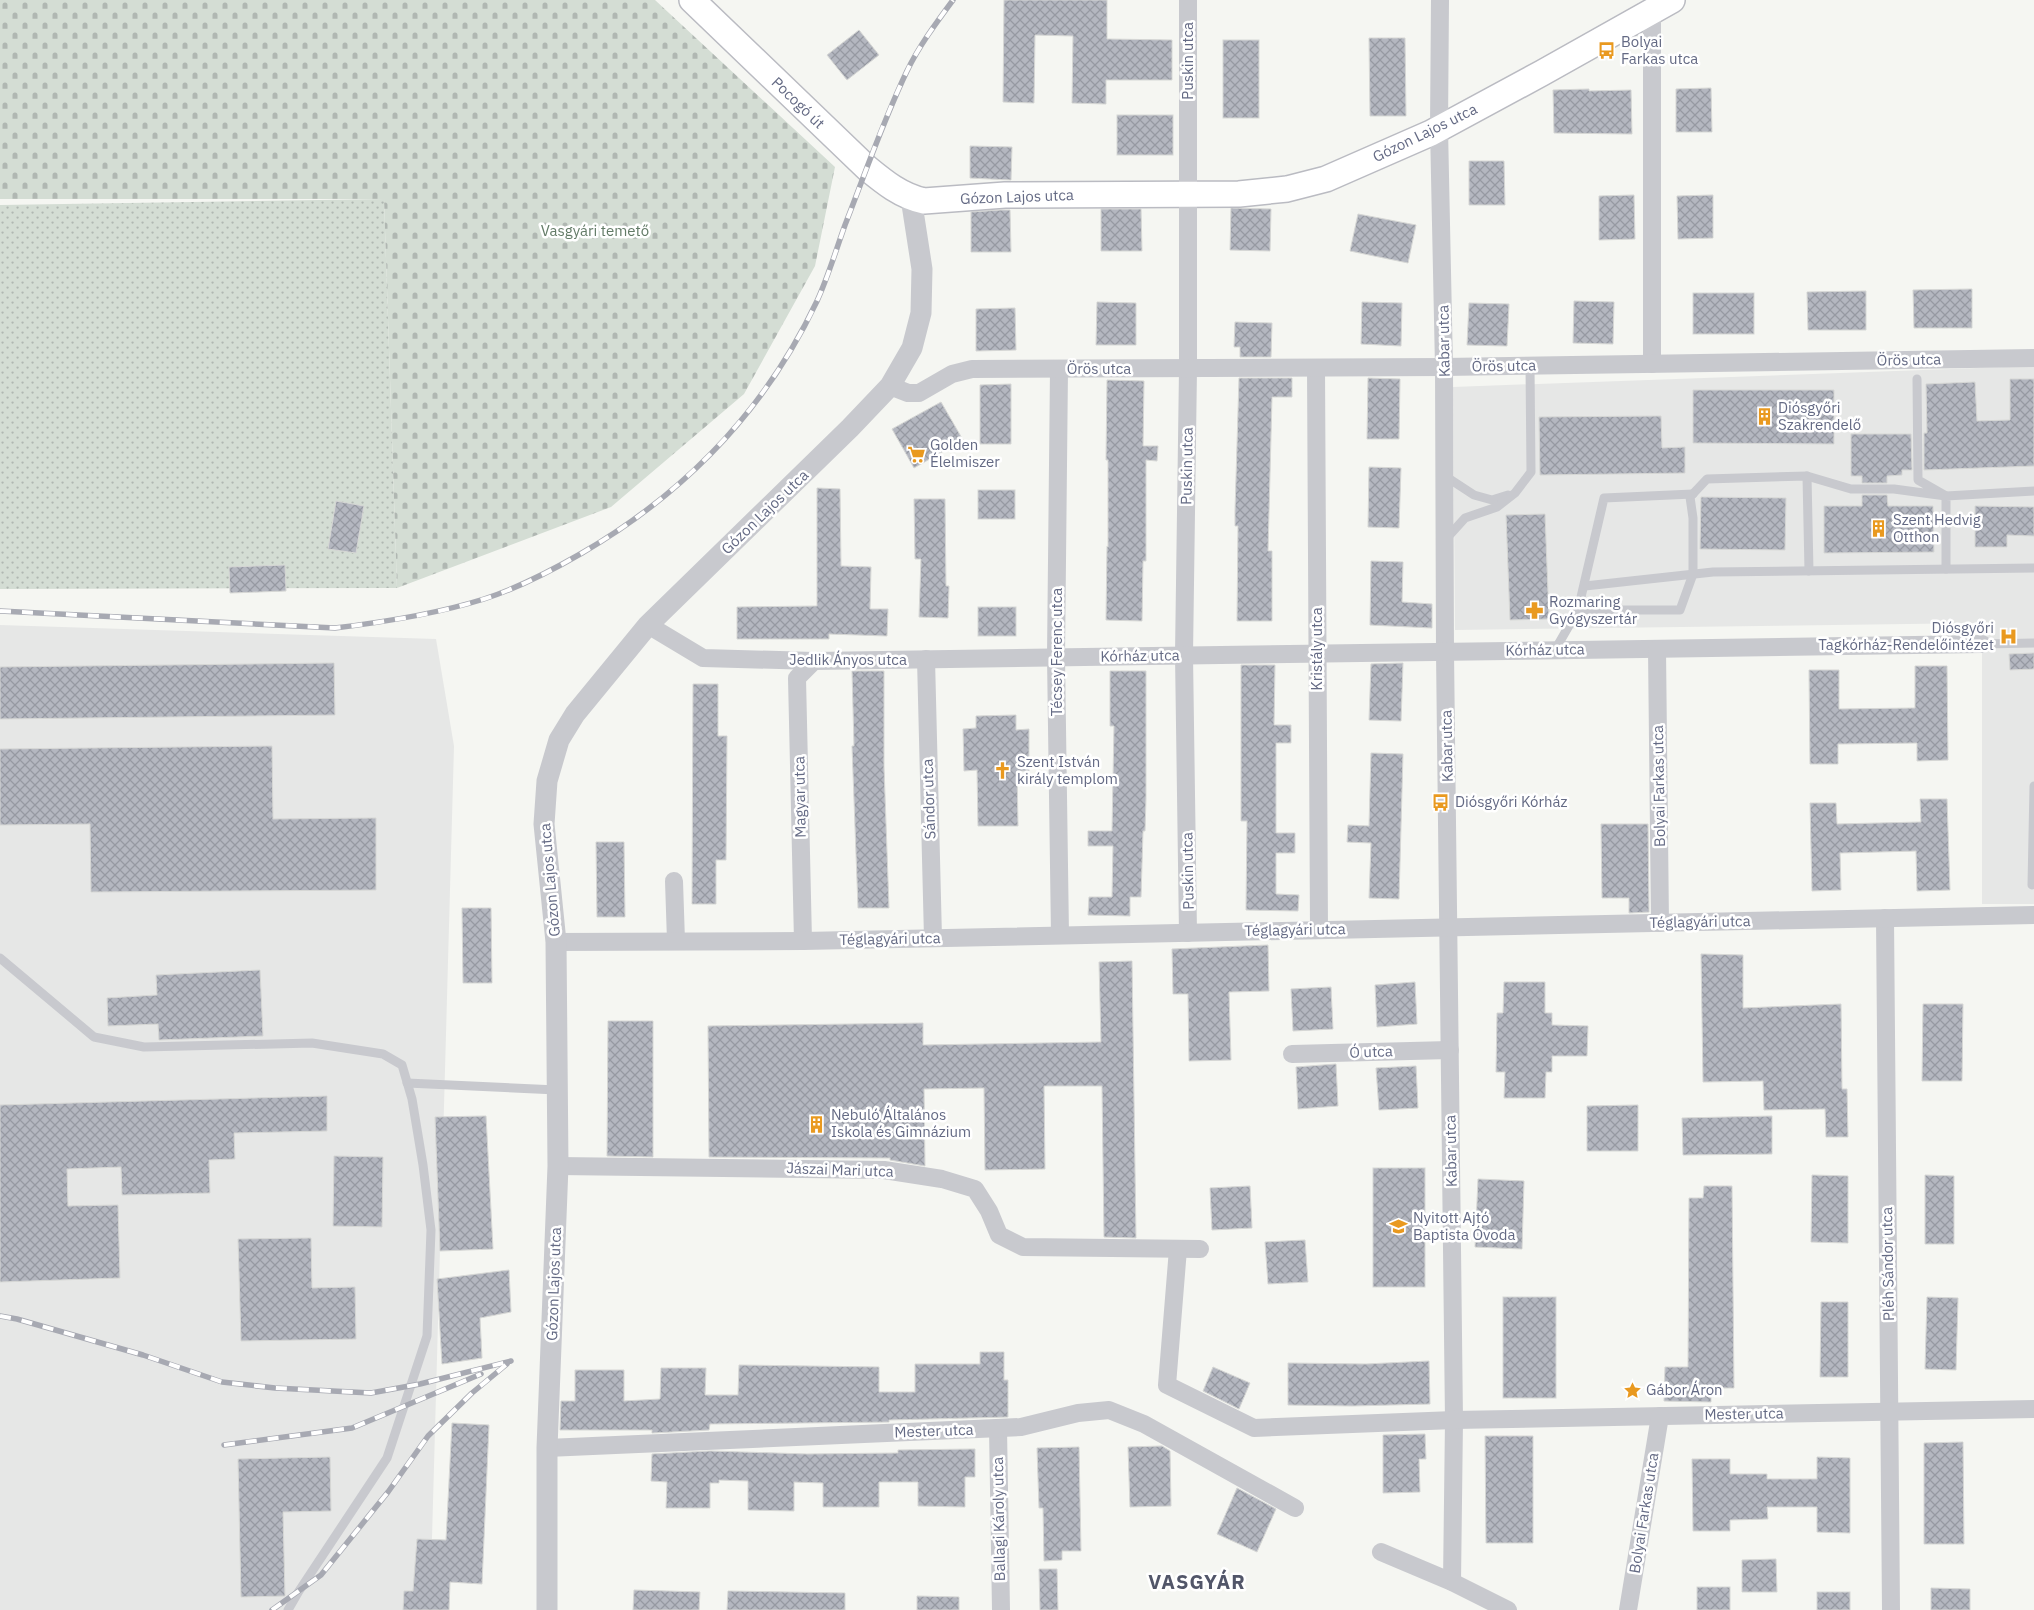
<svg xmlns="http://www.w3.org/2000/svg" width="2034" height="1610" font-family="'IBM Plex Sans',sans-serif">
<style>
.built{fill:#e6e7e6}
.grass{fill:url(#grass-dots)}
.cemetery{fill:url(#cemetery-stones)}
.building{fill:url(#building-cross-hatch);stroke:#d6d7d5}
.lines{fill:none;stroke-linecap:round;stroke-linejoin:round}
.secondary-casing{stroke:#babbc2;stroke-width:28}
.service{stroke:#c8c9ce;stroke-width:9}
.minor{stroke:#c8c9ce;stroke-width:18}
.tertiary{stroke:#c8c9ce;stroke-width:21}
.secondary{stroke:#fff;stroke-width:25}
.rail-casing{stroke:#a7a9b2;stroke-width:5.5}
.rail{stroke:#fff;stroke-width:4;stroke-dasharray:11;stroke-linecap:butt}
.labels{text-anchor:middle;stroke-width:5;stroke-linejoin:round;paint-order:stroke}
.poi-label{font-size:15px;fill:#646a84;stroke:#fff;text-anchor:start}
.street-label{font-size:15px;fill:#646a84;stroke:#fff}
.park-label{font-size:15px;fill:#637b67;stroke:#fff}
.district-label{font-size:20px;font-weight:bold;letter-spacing:1px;fill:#525669;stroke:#fff}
</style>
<defs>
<pattern id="grass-dots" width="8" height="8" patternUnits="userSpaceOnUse" patternTransform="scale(1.25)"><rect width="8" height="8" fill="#d4ddd4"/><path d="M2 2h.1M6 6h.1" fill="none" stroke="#b0b7b2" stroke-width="1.8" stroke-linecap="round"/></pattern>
<pattern id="cemetery-stones" width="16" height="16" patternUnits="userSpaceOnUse" patternTransform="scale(1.25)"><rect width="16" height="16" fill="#d4ddd4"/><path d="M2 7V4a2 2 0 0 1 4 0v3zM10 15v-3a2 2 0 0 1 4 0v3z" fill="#b0b7b2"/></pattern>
<pattern id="building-cross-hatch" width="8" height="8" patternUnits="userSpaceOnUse" patternTransform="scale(1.25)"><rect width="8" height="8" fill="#b4b7c0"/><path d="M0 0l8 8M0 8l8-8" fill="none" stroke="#9699a2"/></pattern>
</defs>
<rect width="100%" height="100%" fill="#f5f6f2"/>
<g class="built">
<polygon points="2034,366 2034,904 1982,904 1982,623 1455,630 1453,387"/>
<polygon points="0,625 436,639 454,746 430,1610 0,1610"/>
</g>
<polygon class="grass" points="384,199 397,588 0,589 0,205"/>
<polygon class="cemetery" points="0,0 655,0 835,167 815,266 744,394 611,507 397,588 384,199 0,199"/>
<g class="building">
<polygon points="1004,0 1107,0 1107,39 1172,40 1172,80 1106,80 1106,104 1072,103 1073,36 1035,35 1034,103 1003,102"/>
<polygon points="859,30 879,55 847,80 827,55"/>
<polygon points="1369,38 1405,38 1406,116 1370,116"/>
<rect x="1223" y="40" width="36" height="78"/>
<polygon points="1711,88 1712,132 1676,132 1676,89"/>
<polygon points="1589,89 1589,91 1631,90 1632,134 1554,133 1553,90"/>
<rect x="1117" y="115" width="56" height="40"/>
<polygon points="970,146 1012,147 1011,180 970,178"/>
<polygon points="1469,161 1504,161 1505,205 1469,205"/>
<polygon points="1634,195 1635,239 1599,240 1599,196"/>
<polygon points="1713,195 1713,238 1678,239 1677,196"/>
<polygon points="1231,208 1271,209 1270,251 1230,250"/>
<polygon points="1101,209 1141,209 1142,251 1101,251"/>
<polygon points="1001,210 1010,210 1011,252 971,252 971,212"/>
<polygon points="1358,214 1416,225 1408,263 1350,251"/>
<polygon points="1972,289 1972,328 1914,328 1913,290"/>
<polygon points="1866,291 1866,330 1808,330 1807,292"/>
<rect x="1693" y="293" width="61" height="41"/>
<polygon points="1574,301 1614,302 1613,344 1573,343"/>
<polygon points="1097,302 1136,303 1136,345 1096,345"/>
<polygon points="1362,302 1402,303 1401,346 1361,344"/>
<polygon points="1469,303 1509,304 1507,346 1467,345"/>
<polygon points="1015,308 1016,350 976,351 976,309"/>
<polygon points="1235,322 1272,323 1271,357 1240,357 1240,347 1234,347"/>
<polygon points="1239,378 1292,378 1292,397 1272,397 1268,551 1272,551 1272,621 1237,621 1238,526 1235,526 1235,511"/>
<polygon points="1368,378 1400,379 1399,439 1367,439"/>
<polygon points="2010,379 2034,379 2034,466 1924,470 1924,433 1927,433 1926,384 1975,382 1977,421 2010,420"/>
<polygon points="1107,380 1144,381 1143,446 1158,446 1157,461 1146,460 1146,561 1143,561 1142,621 1106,620 1107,546 1108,547 1108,460 1106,460"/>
<polygon points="1011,384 1011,444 980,444 980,385"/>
<polygon points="1693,390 1834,390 1834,444 1693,443"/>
<polygon points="941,402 963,440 914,468 892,429"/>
<polygon points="1661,416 1662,448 1685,447 1685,473 1540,475 1539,417"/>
<polygon points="1851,434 1911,434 1912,470 1902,470 1902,475 1887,476 1887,483 1862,483 1862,476 1851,476"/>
<polygon points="1369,467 1401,468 1399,528 1368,527"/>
<polygon points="817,488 840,489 841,566 871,567 870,609 888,609 887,636 829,634 829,639 737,639 737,607 817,606"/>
<rect x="978" y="490" width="37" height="29"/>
<polygon points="1862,495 1887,495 1888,506 1933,506 1934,552 1824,553 1824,506 1862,506"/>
<polygon points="1701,497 1786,498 1785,550 1700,549"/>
<polygon points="914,499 945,499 946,586 949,586 948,618 919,617 921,559 915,559"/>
<polygon points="336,501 364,506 356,553 328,549"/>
<polygon points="1975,506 2034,507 2034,536 2007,535 2007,547 1975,547"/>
<polygon points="1545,514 1549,619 1510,620 1506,515"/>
<polygon points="1371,561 1403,562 1402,602 1432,604 1432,628 1370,625"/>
<polygon points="285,565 286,591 230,593 229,567"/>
<rect x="978" y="607" width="38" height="29"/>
<polygon points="2034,653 2034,669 2010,670 2009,654"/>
<polygon points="334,663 335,715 0,719 0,667"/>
<polygon points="1403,663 1401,721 1369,720 1371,664"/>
<polygon points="1241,665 1275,665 1274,725 1291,725 1291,743 1276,743 1276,833 1295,833 1295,853 1276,853 1276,894 1299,895 1298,911 1246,910 1247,821 1241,821"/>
<polygon points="1915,666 1947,666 1948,760 1917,761 1917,743 1838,744 1838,764 1810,764 1809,670 1839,670 1839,709 1915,708"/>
<polygon points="852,671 884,671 884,767 889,908 858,908 852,746 854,746"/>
<polygon points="1110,671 1146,671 1146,798 1145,831 1143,831 1141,897 1130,897 1130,916 1088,915 1089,897 1112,897 1113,846 1088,846 1088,831 1112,831 1114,726 1110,726"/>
<polygon points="693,684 718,684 718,736 727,736 726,860 716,860 716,904 692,904"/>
<polygon points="1016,715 1016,730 1029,729 1029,771 1017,771 1018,826 978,826 977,770 964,771 963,729 976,728 976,716"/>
<polygon points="272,746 273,819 376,818 376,890 91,892 90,824 0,825 0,749"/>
<polygon points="1371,753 1403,754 1399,899 1369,898 1371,843 1347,842 1348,825 1369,826"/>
<polygon points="1920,799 1947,799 1950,890 1917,891 1916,851 1840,853 1841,890 1812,891 1810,803 1836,803 1837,824 1921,822"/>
<polygon points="1601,824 1648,824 1649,912 1629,913 1629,898 1602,898"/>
<polygon points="596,842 624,842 625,917 597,917"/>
<polygon points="462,908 491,908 492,983 463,983"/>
<polygon points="1268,945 1269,991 1229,992 1231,1060 1189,1061 1188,994 1173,994 1172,949"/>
<polygon points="1701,954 1743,955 1743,1008 1841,1004 1842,1089 1847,1089 1848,1137 1826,1137 1825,1109 1764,1110 1763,1081 1703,1082"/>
<polygon points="1132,961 1136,1238 1104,1237 1102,1086 1044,1086 1045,1169 985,1170 984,1088 924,1089 925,1166 890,1160 890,1158 709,1157 708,1026 923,1023 923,1045 1101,1042 1099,962"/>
<polygon points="260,970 263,1036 159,1040 158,1024 108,1026 107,998 157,995 156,975"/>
<polygon points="1415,982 1417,1024 1377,1027 1375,985"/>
<polygon points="1504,982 1545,982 1545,1013 1552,1013 1552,1025 1588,1026 1587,1056 1552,1056 1552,1072 1546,1072 1545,1098 1504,1098 1505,1072 1496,1072 1497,1013 1503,1013"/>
<polygon points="1331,987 1333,1029 1293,1031 1291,989"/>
<polygon points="1923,1004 1963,1004 1962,1081 1922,1081"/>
<polygon points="608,1021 653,1021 653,1157 607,1156"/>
<polygon points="1336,1064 1338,1106 1298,1109 1296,1067"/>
<polygon points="1416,1066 1418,1108 1379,1110 1376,1068"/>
<polygon points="327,1096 327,1131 234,1133 235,1159 209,1160 210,1193 122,1195 121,1167 67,1169 68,1206 118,1205 120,1278 0,1282 0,1105"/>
<polygon points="1638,1105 1638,1151 1587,1151 1587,1106"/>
<polygon points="486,1116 493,1249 440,1251 435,1117"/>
<polygon points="1772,1116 1772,1154 1683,1155 1682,1118"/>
<polygon points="334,1156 383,1157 382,1227 333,1226"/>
<rect x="1373" y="1168" width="52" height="119"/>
<polygon points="1812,1175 1848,1176 1848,1243 1811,1242"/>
<polygon points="1925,1175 1954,1176 1954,1244 1925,1244"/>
<polygon points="1478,1179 1524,1181 1522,1249 1475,1247"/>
<polygon points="1250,1186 1252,1228 1212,1230 1210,1188"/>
<polygon points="1704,1186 1732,1186 1734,1388 1711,1388 1711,1402 1664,1401 1665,1367 1688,1367 1689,1198 1703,1198"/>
<polygon points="311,1238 312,1288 355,1287 356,1339 241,1341 238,1239"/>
<polygon points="1305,1240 1308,1282 1268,1284 1265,1242"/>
<polygon points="509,1270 511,1312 480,1318 482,1358 442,1364 437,1279"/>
<rect x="1503" y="1297" width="53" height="101"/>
<polygon points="1927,1297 1958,1298 1956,1370 1925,1369"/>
<polygon points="1821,1302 1848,1302 1848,1377 1820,1377"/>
<polygon points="980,1352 1004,1352 1004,1380 1008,1380 1008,1417 889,1420 889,1422 710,1424 709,1430 652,1433 652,1430 560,1430 561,1401 575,1401 575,1370 624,1370 624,1401 660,1399 661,1368 706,1368 705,1395 738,1395 739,1365 879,1367 879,1392 915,1392 915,1364 980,1364"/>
<polygon points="1429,1361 1430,1404 1352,1406 1288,1405 1288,1363 1366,1364"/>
<polygon points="1213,1367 1250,1383 1239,1409 1203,1391"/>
<polygon points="452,1423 489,1425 482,1584 450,1582 449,1610 403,1610 404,1591 413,1591 417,1539 446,1540"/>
<polygon points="1425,1434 1426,1459 1419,1459 1420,1492 1383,1493 1383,1435"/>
<polygon points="1485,1436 1533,1436 1533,1543 1486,1543"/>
<polygon points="1963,1442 1964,1544 1924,1544 1924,1443"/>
<polygon points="1162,1446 1170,1451 1171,1506 1130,1507 1128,1447"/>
<polygon points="1079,1447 1081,1551 1062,1551 1062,1560 1044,1561 1043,1508 1039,1508 1037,1448"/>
<polygon points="975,1449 975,1477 965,1477 965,1507 918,1506 918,1482 879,1482 879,1507 823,1507 823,1483 794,1482 794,1511 748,1510 748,1481 719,1480 719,1483 710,1483 710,1508 666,1508 667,1482 651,1481 652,1454 710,1451 807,1454 898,1453 898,1450"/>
<polygon points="330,1457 331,1511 283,1512 285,1596 241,1597 238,1459"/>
<polygon points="1817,1457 1850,1458 1850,1533 1817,1532 1817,1507 1767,1507 1768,1519 1730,1520 1730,1531 1693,1531 1692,1459 1730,1459 1730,1474 1767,1474 1767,1479 1817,1479"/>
<polygon points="1237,1488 1276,1509 1257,1552 1217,1534"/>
<polygon points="1776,1559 1777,1592 1742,1592 1742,1560"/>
<polygon points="1039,1569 1057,1569 1058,1610 1040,1610"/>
<rect x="1697" y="1587" width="33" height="23"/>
<polygon points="1931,1588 1970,1589 1970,1610 1931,1610"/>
<polygon points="634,1590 700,1592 699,1610 633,1610"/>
<polygon points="728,1591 845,1593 845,1610 727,1610"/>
<rect x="1817" y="1592" width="33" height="18"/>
<polygon points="917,1596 959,1597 959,1610 917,1610"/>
</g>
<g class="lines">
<defs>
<path id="secondary" d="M692,0L867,168C884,182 901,196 924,201L1005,195L1239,194L1287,189L1326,179L1431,133L1542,73L1672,0"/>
</defs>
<use href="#secondary" class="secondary-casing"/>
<g class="service">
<polyline points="1445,476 1474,495 1492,500 1508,495"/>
<polyline points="1807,476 1809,571"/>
<polyline points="1446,539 1465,518 1497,507 1515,493 1531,472 1530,366"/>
<polyline points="1946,569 1946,496 2034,491"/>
<polyline points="1585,586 1713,572 2034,568"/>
<polyline points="1578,610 1680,610 1693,574 1693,518 1690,497 1707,479 1807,476 1851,489 1894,489 1946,496 1918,480 1917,379"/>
<polyline points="1982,644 2034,643"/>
<polyline points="1555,650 1578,610 1604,498 1693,494"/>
<polyline points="2032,885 2034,786"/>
<polyline points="0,958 94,1037 144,1047 312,1043 383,1054 402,1065 412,1099 423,1165 431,1230 427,1336 387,1458 299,1591 288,1610"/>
<polyline points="407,1083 557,1090"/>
</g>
<g class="minor">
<polyline points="1188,0 1188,369 1184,655 1188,933"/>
<polyline points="1440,0 1439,128 1444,367 1445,652 1454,1420 1452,1582"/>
<polyline points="1652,364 1652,12"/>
<polyline points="1316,368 1319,930"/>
<polyline points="1059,369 1056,657 1060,935"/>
<polyline points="890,386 908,393 919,393 952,374 972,369 1444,367 2034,358"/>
<polyline points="648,625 703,658 814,661 1982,644"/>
<polyline points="1657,649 1660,923"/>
<polyline points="926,659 933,938"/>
<polyline points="674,881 676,941"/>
<polyline points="1885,918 1891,1610"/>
<polyline points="803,941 797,678 814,661"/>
<polyline points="556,942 803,941 2034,915"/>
<polyline points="1292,1054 1450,1050"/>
<polyline points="558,1166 884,1170 942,1179 975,1189 989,1211 999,1235 1023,1247 1200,1249"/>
<polyline points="1178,1249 1167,1385 1254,1428 1454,1420 2034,1409"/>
<polyline points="998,1428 1001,1610"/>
<polyline points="547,1448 1021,1427 1078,1413 1109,1410 1144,1424 1295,1508"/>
<polyline points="1381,1552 1452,1582 1508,1610"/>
<polyline points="1628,1610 1660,1416"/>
</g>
<polyline class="tertiary" points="547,1610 547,1448 558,1166 556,942 544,824 547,781 559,740 575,714 648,625 850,428 890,386 912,348 921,313 922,269 911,198"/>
<use href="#secondary" class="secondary"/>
<defs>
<g id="rail">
<path d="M0,611L335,628C385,622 436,614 484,599C518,588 551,571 582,553C685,493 766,409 817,301C828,277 836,250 845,225C865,174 883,121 907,71C919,46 936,23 953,0"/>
<polyline points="0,1316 17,1319 143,1355 222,1382 275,1388 371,1393 420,1384 511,1361"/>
<polyline points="224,1445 352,1428 481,1374"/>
<polyline points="272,1610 321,1575 388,1492 428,1436 472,1393 507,1364"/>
</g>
</defs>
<use href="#rail" class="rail-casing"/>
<use href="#rail" class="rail"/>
</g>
<defs>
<symbol id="bus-bare" viewBox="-9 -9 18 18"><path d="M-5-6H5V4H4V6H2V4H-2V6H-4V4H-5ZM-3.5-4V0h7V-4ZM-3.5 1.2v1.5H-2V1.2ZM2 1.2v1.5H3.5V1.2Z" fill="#e9991f" stroke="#fff" stroke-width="2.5" paint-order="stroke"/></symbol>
<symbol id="building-bare" viewBox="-9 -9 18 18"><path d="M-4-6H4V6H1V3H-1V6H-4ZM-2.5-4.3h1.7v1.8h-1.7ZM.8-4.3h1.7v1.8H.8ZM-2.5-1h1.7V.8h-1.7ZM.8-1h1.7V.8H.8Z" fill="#e9991f" stroke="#fff" stroke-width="2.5" paint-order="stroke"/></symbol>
<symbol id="supermarket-bare" viewBox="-9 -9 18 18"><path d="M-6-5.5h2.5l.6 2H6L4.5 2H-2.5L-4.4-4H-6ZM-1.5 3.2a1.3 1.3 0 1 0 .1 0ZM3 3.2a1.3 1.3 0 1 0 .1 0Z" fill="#e9991f" stroke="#fff" stroke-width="2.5" paint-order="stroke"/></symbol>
<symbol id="pharmacy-bare" viewBox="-9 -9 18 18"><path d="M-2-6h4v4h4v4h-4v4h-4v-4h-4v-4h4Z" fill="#e9991f" stroke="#fff" stroke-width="2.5" paint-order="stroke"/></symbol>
<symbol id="hospital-bare" viewBox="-9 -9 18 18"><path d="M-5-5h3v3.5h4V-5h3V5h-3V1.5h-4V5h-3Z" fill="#e9991f" stroke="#fff" stroke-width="2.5" paint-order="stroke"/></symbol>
<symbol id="church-bare" viewBox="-9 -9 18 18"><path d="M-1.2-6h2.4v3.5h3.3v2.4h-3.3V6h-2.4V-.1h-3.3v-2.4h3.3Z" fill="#e9991f" stroke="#fff" stroke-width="2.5" paint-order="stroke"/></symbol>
<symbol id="school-bare" viewBox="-9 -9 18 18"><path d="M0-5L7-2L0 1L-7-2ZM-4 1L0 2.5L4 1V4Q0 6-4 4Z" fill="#e9991f" stroke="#fff" stroke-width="2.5" paint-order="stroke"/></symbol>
<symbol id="sight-bare" viewBox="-9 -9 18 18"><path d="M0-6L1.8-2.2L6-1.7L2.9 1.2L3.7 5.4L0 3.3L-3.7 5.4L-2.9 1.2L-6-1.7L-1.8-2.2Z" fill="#e9991f" stroke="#fff" stroke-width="2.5" paint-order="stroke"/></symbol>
</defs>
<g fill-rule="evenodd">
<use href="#bus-bare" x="1594" y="38" width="25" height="25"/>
<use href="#building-bare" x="1752" y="404" width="25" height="25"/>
<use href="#supermarket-bare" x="904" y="442" width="25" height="25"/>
<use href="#building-bare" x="1866" y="516" width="25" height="25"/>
<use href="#pharmacy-bare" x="1522" y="598" width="25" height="25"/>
<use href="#hospital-bare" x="1996" y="624" width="25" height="25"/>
<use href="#church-bare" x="990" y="758" width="25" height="25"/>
<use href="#bus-bare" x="1428" y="790" width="25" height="25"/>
<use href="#building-bare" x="804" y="1112" width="25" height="25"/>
<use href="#school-bare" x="1386" y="1214" width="25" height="25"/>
<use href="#sight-bare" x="1620" y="1378" width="25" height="25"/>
</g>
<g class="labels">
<g class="poi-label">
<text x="1621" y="47">Bolyai<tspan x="1621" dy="17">Farkas utca</tspan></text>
<text x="1778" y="413">Diósgyőri<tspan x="1778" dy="17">Szakrendelő</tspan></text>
<text x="930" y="450">Golden<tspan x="930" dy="17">Élelmiszer</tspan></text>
<text x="1893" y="525">Szent Hedvig<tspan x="1893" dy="17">Otthon</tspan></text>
<text x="1549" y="607">Rozmaring<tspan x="1549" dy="17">Gyógyszertár</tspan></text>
<text x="1994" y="633" text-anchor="end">Diósgyőri<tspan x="1994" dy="17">Tagkórház-Rendelőintézet</tspan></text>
<text x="1017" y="767">Szent István<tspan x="1017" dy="17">király templom</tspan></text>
<text x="1455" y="807">Diósgyőri Kórház</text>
<text x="831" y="1120">Nebuló Általános<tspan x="831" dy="17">Iskola és Gimnázium</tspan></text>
<text x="1413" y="1223">Nyitott Ajtó<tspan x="1413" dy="17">Baptista Óvoda</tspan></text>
<text x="1646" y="1395">Gábor Áron</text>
</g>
<g class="street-label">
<text transform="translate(1188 61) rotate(-90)" y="5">Puskin utca</text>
<text transform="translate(798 103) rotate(44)" y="5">Pocogó út</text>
<text transform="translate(1425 133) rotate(-26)" y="5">Gózon Lajos utca</text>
<text transform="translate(1017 197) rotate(-2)" y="5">Gózon Lajos utca</text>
<text transform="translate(1444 341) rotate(-91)" y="5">Kabar utca</text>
<text transform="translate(1909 360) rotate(-1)" y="5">Örös utca</text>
<text transform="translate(1504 366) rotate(-1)" y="5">Örös utca</text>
<text x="1099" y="374">Örös utca</text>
<text transform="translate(1187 466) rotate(-89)" y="5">Puskin utca</text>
<text transform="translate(765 512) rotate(-44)" y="5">Gózon Lajos utca</text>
<text transform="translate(1317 649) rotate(-90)" y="5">Kristály utca</text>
<text transform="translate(1545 650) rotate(-1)" y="5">Kórház utca</text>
<text transform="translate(1057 652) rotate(-90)" y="5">Técsey Ferenc utca</text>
<text transform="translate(1140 656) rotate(-1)" y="5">Kórház utca</text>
<text x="848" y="665">Jedlik Ányos utca</text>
<text transform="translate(1447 746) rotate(-91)" y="5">Kabar utca</text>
<text transform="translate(1659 786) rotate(-91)" y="5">Bolyai Farkas utca</text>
<text transform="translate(800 797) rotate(-91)" y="5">Magyar utca</text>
<text transform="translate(929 799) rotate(-92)" y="5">Sándor utca</text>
<text transform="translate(1188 871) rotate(-91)" y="5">Puskin utca</text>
<text transform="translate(550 880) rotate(-95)" y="5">Gózon Lajos utca</text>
<text transform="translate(1700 922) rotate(-1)" y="5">Téglagyári utca</text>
<text transform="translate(1295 930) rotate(-1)" y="5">Téglagyári utca</text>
<text transform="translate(890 939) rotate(-1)" y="5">Téglagyári utca</text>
<text transform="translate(1371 1052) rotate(-2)" y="5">Ó utca</text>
<text transform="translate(1451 1151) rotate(-91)" y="5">Kabar utca</text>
<text transform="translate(840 1170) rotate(2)" y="5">Jászai Mari utca</text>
<text transform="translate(1888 1264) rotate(-91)" y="5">Pléh Sándor utca</text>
<text transform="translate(554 1284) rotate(-88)" y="5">Gózon Lajos utca</text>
<text transform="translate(1744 1414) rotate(-1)" y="5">Mester utca</text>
<text transform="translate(934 1431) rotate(-2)" y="5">Mester utca</text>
<text transform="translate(1644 1513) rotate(-81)" y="5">Bolyai Farkas utca</text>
<text transform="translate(999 1519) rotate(-91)" y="5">Ballagi Károly utca</text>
</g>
<g class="park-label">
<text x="595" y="236">Vasgyári temető</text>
</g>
<g class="district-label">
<text x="1197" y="1589">VASGYÁR</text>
</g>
</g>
</svg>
